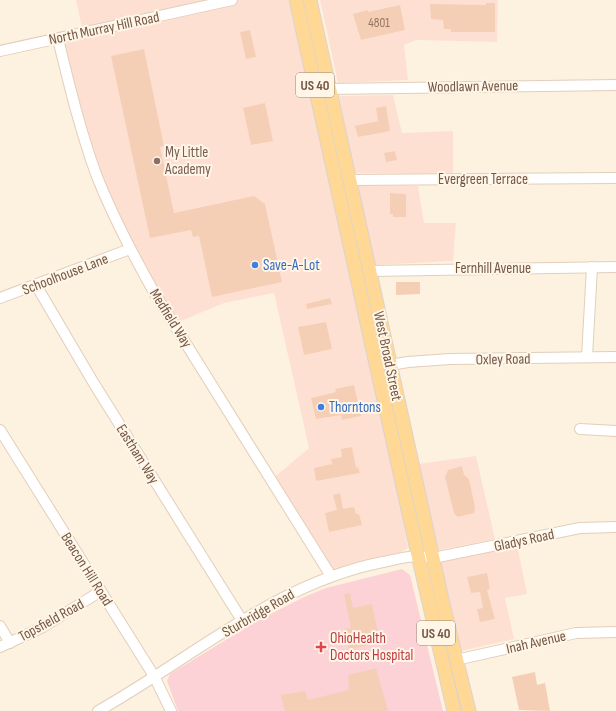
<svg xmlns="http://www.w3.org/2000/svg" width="616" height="711" font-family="'Sofia Sans Condensed',sans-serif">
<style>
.commercial{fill:#fee0d3}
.medical{fill:#fcd2d7}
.building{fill:#f4cfb6}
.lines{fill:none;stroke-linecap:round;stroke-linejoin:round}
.minor-casing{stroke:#e2cebb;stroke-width:12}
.major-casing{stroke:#dbd3cf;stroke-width:15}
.minor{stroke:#fff;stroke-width:10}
.major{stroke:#ffd895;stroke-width:13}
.education-dot{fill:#8d6e63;stroke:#fff6e7;stroke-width:1.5}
.shop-dot{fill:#3f7fe0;stroke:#fff6e7;stroke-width:1.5}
.health-dot{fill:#e0444e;stroke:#fff6e7;stroke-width:1.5}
.labels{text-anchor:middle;stroke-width:4;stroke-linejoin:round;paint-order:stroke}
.number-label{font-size:13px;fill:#957562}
.shield{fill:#fff6e7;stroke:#9e8776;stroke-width:1}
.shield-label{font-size:14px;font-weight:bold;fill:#755746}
.street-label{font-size:15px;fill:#755746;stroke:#fff6e7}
.education-label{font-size:15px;fill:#785e54;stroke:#fff6e7;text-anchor:start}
.shop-label{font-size:15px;fill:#366cbe;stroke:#fff6e7;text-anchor:start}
.health-label{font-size:15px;fill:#be3a42;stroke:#fff6e7;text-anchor:start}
</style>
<rect width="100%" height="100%" fill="#fdf2e0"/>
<g class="commercial">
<polygon points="76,0 288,0 310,91 391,457 408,548 386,561 331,576 271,480 309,448 274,293 224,303 174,324 97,174 58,39 83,33"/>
<polygon points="320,0 498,0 497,42 416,40 404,45 408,80 338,83"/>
<polygon points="393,95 402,133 453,131 453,174 355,173 339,96"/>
<polygon points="357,185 418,186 424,223 456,223 453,261 374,265"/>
<polygon points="476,456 495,539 439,550 418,464"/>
<polygon points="517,545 527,594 505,598 514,639 461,651 439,562"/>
</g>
<polygon class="medical" points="402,569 410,575 443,711 178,711 167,681 170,674 257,621 304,597 326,588"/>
<g class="building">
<polygon points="486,3 495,3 495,32 451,32 451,29 444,29 443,20 431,19 430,4 486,5"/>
<polygon points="400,5 405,30 361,40 353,14 368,10 368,12"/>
<polygon points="250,30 256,57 246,59 240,32"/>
<polygon points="144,49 164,146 160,147 174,213 254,196 265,204 282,282 212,297 199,236 193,237 191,230 150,238 111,56"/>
<polygon points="265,103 273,141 251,145 243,108"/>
<polygon points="386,106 390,131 358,137 355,126 378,121 376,108"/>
<polygon points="395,151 397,160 386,162 384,153"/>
<polygon points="390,193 406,194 406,217 393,217 393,214 390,214"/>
<polygon points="396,282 420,282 420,294 396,295"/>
<polygon points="330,298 332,304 307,309 306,304"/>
<polygon points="326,322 332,349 304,355 298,327"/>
<polygon points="354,385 361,416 342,420 341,415 316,419 311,398 336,392 335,389"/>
<polygon points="352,447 356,468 358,467 360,473 316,481 314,468 332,464 331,459 342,457 341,449"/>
<polygon points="462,466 464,475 469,479 475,507 474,513 458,517 454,513 445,477 448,470"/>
<polygon points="340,493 343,509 354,507 356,514 359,514 362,525 329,532 325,513 337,510 333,495"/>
<polygon points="487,573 490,589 487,590 495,619 480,622 477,609 483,608 480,592 471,593 467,577"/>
<polygon points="350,593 353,608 372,604 379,638 368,640 369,645 355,648 357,655 350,656 344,629 351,628 344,594"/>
<polygon points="376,668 388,711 285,711 281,695 305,691 308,700 349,690 348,675"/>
<polygon points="535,672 537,685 545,683 550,711 519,710 512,677"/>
</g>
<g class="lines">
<defs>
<g id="minor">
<path d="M58,39C69,84 80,130 96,174C112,215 133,255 155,294L331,576"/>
<polyline points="0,51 232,0"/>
<polyline points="329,89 616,85"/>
<polyline points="350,180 616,178"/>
<polyline points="370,271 616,267"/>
<polyline points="36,285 93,382 243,622"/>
<polyline points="0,298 130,249"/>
<polyline points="587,357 592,267"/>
<polyline points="390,365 408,362 450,359 616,357"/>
<polyline points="580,429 616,431"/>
<polyline points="0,430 154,676 171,711"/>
<polyline points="0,626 10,643"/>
<polyline points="0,647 43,627 101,591"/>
<polyline points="456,660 576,633 616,632"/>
<path d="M98,711C191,659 275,583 383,562C402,558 414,554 433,558L580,528L616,527"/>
</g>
<g id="major">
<polyline points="296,0 418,555 454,711"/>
<polyline points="310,0 443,604 469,711"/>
</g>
</defs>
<use href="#minor" class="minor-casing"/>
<use href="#major" class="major-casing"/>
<use href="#minor" class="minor"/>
<use href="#major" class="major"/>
</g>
<circle class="education-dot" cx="157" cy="161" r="4"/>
<g class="shop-dot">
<circle cx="255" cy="265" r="4"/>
<circle cx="321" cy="407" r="4"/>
</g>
<path class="health-dot" d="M319 641h4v4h4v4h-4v4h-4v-4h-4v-4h4z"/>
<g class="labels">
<g class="number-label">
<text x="379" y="27">4801</text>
</g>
<g class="shield">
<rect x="296" y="73" width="38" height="24" rx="3"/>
<rect x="417" y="621" width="38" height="24" rx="3"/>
</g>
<g class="shield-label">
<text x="315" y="90">US 40</text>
<text x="436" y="638">US 40</text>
</g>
<g class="street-label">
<text transform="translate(104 28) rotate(-12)" y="5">North Murray Hill Road</text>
<text transform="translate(473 86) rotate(-1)" y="5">Woodlawn Avenue</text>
<text x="483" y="184">Evergreen Terrace</text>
<text x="493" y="273">Fernhill Avenue</text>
<text transform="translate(65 274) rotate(-21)" y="5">Schoolhouse Lane</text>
<text transform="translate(171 318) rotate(58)" y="5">Medfield Way</text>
<text transform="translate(388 356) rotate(78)" y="5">West Broad Street</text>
<text transform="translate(503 359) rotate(-1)" y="5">Oxley Road</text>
<text transform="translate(138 454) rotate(58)" y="5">Eastham Way</text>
<text transform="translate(524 540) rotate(-12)" y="5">Gladys Road</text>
<text transform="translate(87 569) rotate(58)" y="5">Beacon Hill Road</text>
<text transform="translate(258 613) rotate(-30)" y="5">Sturbridge Road</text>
<text transform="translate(51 620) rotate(-29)" y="5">Topsfield Road</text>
<text transform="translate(536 642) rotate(-13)" y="5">Inah Avenue</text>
</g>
<g class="education-label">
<text x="165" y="157">My Little<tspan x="165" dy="17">Academy</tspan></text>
</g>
<g class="shop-label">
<text x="263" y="270">Save-A-Lot</text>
<text x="329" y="412">Thorntons</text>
</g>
<g class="health-label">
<text x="330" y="643">OhioHealth<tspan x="330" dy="17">Doctors Hospital</tspan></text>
</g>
</g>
</svg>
